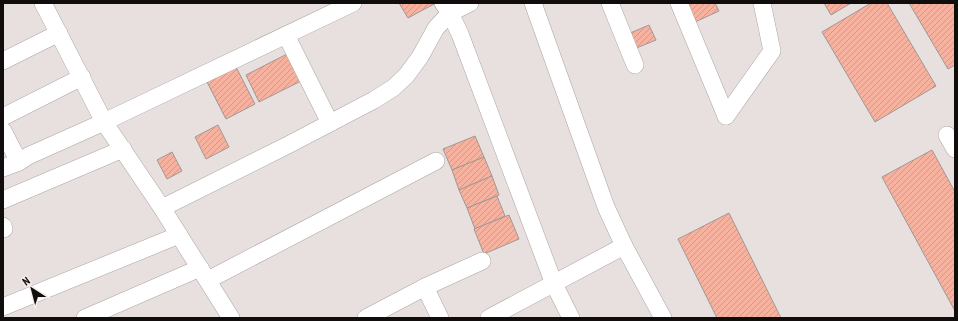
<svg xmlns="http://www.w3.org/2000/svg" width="958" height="321" font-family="'PT Sans Narrow',sans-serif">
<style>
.building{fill:url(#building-hatch);stroke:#9f9896}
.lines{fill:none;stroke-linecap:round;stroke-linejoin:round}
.minor-casing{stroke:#aba4a2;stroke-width:18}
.minor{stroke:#fff;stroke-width:17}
</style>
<defs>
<pattern id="building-hatch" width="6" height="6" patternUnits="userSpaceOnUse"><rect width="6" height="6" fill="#f7b29f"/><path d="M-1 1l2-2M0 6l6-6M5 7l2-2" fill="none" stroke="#d39888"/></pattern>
</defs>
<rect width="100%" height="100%" fill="#e8e0de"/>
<g class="building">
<polygon points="399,3 433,3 434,4 408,18"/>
<polygon points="686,3 715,3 719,11 695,22"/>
<polygon points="824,3 851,3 831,15"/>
<polygon points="871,3 887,3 936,86 875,122 822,32"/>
<polygon points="909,3 955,3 955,65 948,69"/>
<polygon points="649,25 656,40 634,49 628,34"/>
<polygon points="287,54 301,81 259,102 246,75"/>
<polygon points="236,67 255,104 226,119 207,82"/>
<polygon points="218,125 229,147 206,159 195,137"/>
<polygon points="475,136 484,157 452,170 443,149"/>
<polygon points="932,150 955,192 955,311 882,177"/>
<polygon points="172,152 182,171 167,179 157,160"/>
<polygon points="484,157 492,176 459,190 452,170"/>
<polygon points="492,176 499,195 467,208 459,190"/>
<polygon points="497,196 505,216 475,229 467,208"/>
<polygon points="729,213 781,318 717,318 678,239"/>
<polygon points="509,215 519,239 484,254 474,229"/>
</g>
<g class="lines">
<defs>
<g id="minor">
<polyline points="43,3 104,122 162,208 231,318"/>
<polyline points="443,3 450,13 460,34 554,284 571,318"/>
<polyline points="533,3 606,207 624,246 663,318"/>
<polyline points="610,3 635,65"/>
<polyline points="679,3 726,116"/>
<polyline points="286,35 330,123"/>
<polyline points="3,61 59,33"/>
<polyline points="726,116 772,51 762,3"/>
<polyline points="3,117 82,77"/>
<polyline points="3,131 19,162"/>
<polyline points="947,135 955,149"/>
<polyline points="3,168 19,162 28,156 104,122 353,3"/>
<polyline points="3,200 123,149"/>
<polyline points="162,208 288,145 374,100 393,88 406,76 420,57 436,28 450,13 470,3"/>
<polyline points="3,226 4,229"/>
<polyline points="208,280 436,161"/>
<polyline points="425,287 440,318"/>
<polyline points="3,307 179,235"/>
<polyline points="85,318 200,268"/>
<polyline points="366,318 425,287 482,261"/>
<polyline points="489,318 624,246"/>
</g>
</defs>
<use href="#minor" class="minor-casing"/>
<use href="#minor" class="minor"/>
</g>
<rect width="958" height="321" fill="none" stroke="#100d0c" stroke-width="8"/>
<g transform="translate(32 289) rotate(324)" stroke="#f5edeb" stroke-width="3" paint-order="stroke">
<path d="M0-3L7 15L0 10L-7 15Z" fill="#100d0c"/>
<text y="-6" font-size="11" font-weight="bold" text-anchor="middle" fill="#100d0c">N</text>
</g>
</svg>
